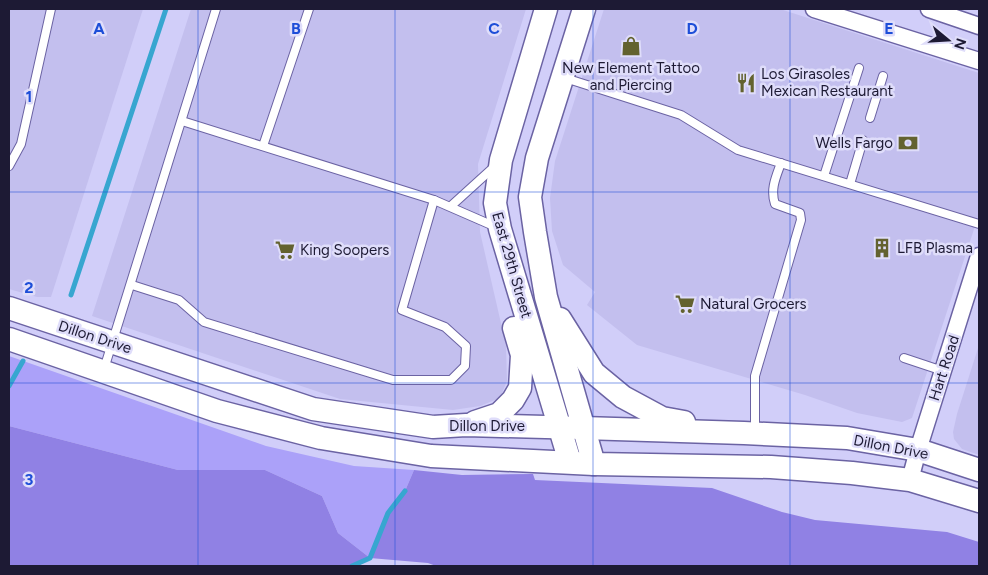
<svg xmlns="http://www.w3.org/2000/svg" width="988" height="575" font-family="Figtree,sans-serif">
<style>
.built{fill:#c3bfee}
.green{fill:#aba1f9}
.forest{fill:#9081e4}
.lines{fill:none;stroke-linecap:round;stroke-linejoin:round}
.stream{stroke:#37a6d0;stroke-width:5}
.lane-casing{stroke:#6b63a3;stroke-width:10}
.street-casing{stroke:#6b63a3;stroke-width:19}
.secondary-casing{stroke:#6b63a3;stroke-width:25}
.lane{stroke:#fff;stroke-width:8}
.street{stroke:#fff;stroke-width:16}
.secondary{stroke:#fff;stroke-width:22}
.grid{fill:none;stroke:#1d4ed8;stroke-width:1;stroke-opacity:0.55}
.labels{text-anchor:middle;stroke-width:5;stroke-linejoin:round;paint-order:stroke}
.poi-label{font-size:15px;fill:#1d1a34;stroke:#dfddfa;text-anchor:start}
.street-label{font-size:15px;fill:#1d1a34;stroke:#dfddfa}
.grid-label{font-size:16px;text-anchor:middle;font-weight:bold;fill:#1d4ed8;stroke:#dfddfa;stroke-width:5;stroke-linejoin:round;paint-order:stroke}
</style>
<rect width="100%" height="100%" fill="#d1cef9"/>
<g class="built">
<polygon points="9,9 143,9 51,297 37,297 9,289"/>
<polygon points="191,9 526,9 478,164 480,232 506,345 507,381 500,398 480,406 453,410 340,399 92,316"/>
<polygon points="604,9 780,9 979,73 979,214 912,418 902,422 857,413 805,395 637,345 587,305 595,292 563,265 552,231 550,198 555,161"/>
<polygon points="979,345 979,455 962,449 954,439 953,432 957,414"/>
</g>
<polygon class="green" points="9,356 266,446 354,466 414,470 405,491 388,513 370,558 338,533 322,496 265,470 178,470 9,426"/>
<polygon class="forest" points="9,426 178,470 265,470 322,496 338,533 370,558 388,513 405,491 414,470 462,475 533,474 535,480 712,488 782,512 815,520 947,532 979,542 979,566 436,566 428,563 370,558 352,566 9,566"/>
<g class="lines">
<g class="stream">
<polyline points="71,295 166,9"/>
<polyline points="9,386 23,361"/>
<polyline points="352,566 370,558 388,513 405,491"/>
</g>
<defs>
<g id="lane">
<polyline points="565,78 681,115 738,150 979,224"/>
<polyline points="870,118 883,76"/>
<polyline points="182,121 434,200 496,227"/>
<polyline points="263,146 309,9"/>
<polyline points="9,166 21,144 51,9"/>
<polyline points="824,176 859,68"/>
<polyline points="850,184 863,140"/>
<polyline points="451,206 494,167"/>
<polyline points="132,285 179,300 204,322 393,380 451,380 465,366 466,346 445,327 402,310 434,200"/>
<polyline points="904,358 943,371"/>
<polyline points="104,369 216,9"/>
<path d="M755,431V376L801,220L800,213L775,204C770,189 776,177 781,163"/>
</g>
<g id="street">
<polyline points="814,9 979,61"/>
<polyline points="929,9 979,26"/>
<polyline points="910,480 918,450 979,256"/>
</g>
<g id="secondary">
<polyline points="546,9 501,160 495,203 500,229 570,462"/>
<polyline points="584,9 537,158 530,197 535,232 546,297 594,464"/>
<polyline points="9,308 313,409 433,427 466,425 583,428 744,433 847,438 918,450 979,470"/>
<polyline points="560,319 594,373 623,397 662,418 684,422"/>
<polyline points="9,339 217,411 321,438 431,456 594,464 771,467 852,473 910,480 979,501"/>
<polyline points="475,422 499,414 513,400 520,388 522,355 514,328"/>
</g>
</defs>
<use href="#lane" class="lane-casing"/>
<use href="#street" class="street-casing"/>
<use href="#secondary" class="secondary-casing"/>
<use href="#lane" class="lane"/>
<use href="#street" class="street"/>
<use href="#secondary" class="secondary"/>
</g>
<path class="grid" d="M198,9V566M395,9V566M593,9V566M790,9V566M9,192H979M9,383H979"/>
<defs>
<symbol id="shop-bare" viewBox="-9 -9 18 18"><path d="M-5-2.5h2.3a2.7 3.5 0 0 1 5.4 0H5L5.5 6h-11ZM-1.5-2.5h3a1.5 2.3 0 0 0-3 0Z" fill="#63622f" stroke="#dfddfa" stroke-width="2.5" paint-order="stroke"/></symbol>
<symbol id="restaurant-bare" viewBox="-9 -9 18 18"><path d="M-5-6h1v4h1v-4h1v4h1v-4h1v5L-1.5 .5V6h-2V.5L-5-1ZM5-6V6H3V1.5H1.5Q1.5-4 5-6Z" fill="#63622f" stroke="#dfddfa" stroke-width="2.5" paint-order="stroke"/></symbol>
<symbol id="bank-bare" viewBox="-9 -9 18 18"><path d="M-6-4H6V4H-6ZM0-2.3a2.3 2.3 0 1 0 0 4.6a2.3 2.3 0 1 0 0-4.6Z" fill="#63622f" stroke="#dfddfa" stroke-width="2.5" paint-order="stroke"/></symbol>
<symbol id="building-bare" viewBox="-9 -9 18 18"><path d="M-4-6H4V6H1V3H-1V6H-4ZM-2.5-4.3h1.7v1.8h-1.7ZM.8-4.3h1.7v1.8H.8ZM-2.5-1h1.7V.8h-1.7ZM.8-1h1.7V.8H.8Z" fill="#63622f" stroke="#dfddfa" stroke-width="2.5" paint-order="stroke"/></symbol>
<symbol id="supermarket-bare" viewBox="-9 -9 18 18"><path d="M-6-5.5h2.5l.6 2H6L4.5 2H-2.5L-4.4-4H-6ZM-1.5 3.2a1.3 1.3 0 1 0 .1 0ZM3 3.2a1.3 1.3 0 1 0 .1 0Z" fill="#63622f" stroke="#dfddfa" stroke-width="2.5" paint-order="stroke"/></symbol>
</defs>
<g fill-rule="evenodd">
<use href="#shop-bare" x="617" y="32" width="28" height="28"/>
<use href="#restaurant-bare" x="732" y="69" width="28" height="28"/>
<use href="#bank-bare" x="894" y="129" width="28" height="28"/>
<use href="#building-bare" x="868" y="234" width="28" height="28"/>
<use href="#supermarket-bare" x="271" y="236" width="28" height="28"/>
<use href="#supermarket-bare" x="671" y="290" width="28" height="28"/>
</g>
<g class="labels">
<g class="poi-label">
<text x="631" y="73" text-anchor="middle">New Element Tattoo<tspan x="631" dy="17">and Piercing</tspan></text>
<text x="761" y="79">Los Girasoles<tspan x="761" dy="17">Mexican Restaurant</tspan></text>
<text x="893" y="148" text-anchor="end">Wells Fargo</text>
<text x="897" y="253">LFB Plasma</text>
<text x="300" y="255">King Soopers</text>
<text x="700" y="309">Natural Grocers</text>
</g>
<g class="street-label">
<text transform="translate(512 265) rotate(74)" y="5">East 29th Street</text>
<text transform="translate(95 337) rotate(18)" y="5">Dillon Drive</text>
<text transform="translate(944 368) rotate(-72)" y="5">Hart Road</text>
<text x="487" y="431">Dillon Drive</text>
<text transform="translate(891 447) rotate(11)" y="5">Dillon Drive</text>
</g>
</g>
<g class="grid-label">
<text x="99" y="34">A</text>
<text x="296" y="34">B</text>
<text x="494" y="34">C</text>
<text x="692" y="34">D</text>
<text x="889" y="34">E</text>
<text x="29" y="102">1</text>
<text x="29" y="293">2</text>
<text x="29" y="485">3</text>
</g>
<rect width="988" height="575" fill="none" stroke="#1d1a34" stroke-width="20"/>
<g transform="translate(948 40) rotate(108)" stroke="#dfddfa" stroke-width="4" paint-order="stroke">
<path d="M0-4L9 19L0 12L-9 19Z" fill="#1d1a34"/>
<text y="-8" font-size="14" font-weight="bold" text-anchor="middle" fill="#1d1a34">N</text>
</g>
</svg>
